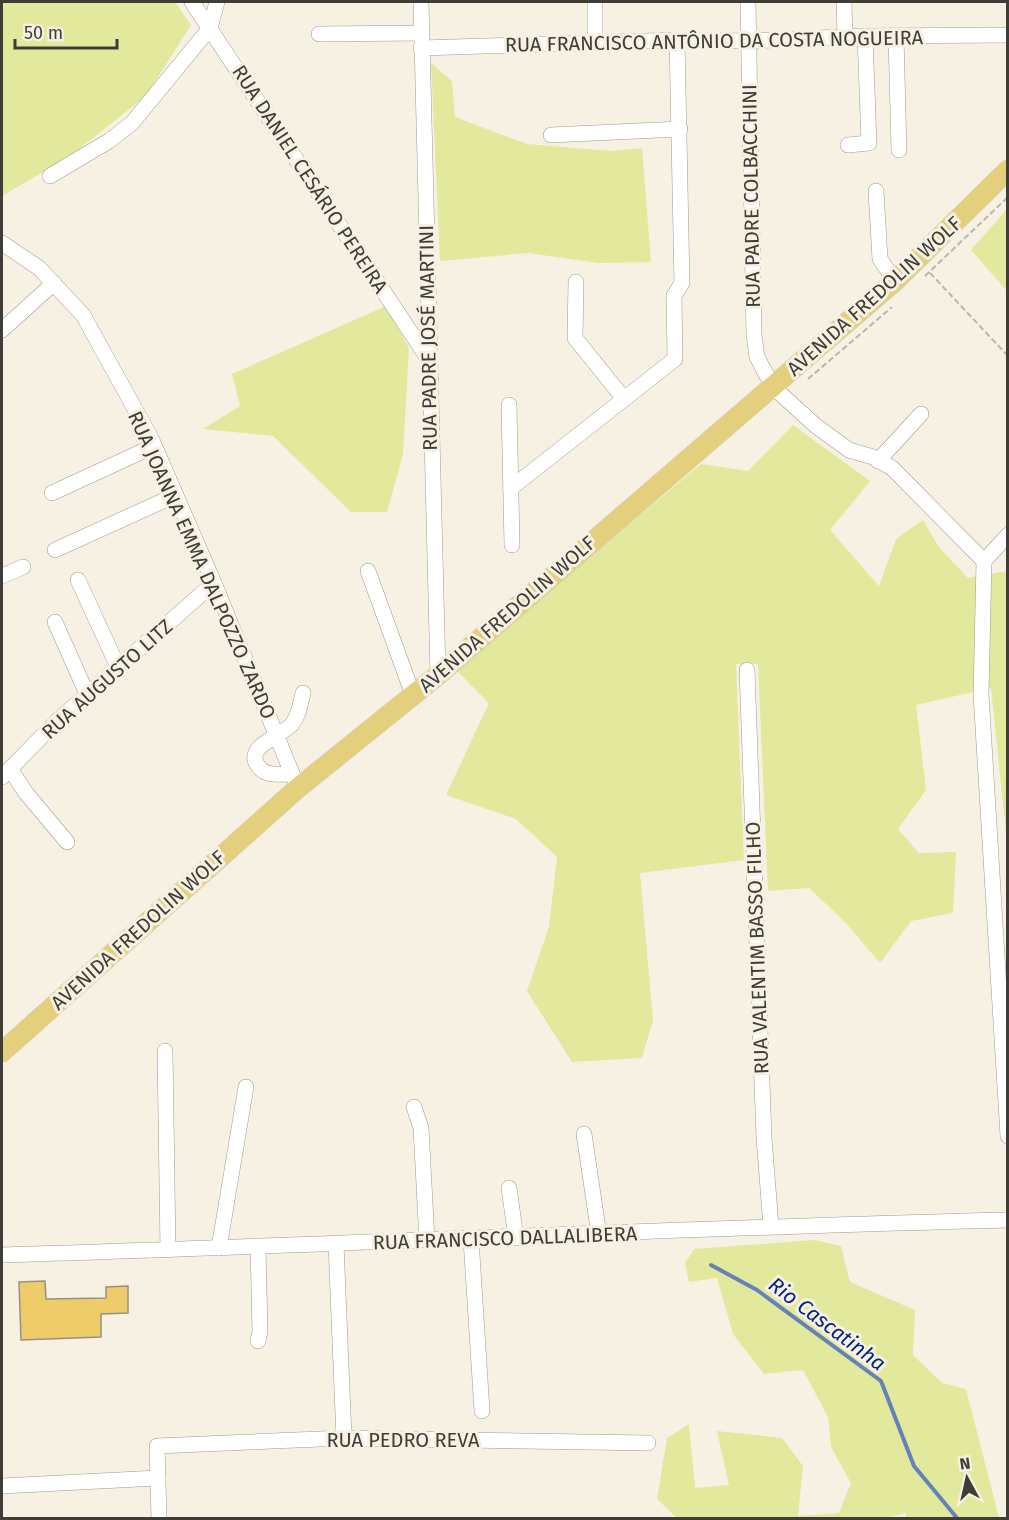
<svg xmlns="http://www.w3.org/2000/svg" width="1009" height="1520" font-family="'Fira Sans',sans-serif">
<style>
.green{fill:#e2e99d}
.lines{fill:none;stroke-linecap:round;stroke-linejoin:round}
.stream{stroke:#6682b8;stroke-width:4}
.building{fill:#eecc69;stroke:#969184;stroke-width:1.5}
.minor-casing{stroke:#9f9b8d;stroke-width:16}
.major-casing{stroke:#d5d4d3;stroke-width:21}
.path{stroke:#bab6aa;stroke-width:2;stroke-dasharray:6 3;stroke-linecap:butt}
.minor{stroke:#fff;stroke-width:15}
.major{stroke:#e4cf7c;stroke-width:20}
.labels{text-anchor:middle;stroke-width:6;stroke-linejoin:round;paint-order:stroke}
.street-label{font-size:20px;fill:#3f3d37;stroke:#f6f1e3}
.water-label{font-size:21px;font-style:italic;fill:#00247d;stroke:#f6f1e3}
</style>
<rect width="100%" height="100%" fill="#f6f1e3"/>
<g class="green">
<polygon points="2,2 175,2 191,25 146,96 70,156 2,196"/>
<polygon points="431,63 452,81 455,117 527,144 611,151 642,148 651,262 598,263 528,253 440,261"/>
<polygon points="1007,209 1007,291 971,250"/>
<polygon points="386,306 409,348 403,454 387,512 351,512 273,436 203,429 240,406 232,374"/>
<polygon points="793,425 870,481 830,530 879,586 896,539 923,520 938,546 968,578 1007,571 1007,843 991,688 916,705 926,790 898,829 919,853 956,852 953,913 911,921 880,963 845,922 809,888 768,891 758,664 736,664 744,860 640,873 653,1020 642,1058 572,1062 527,991 549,927 557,857 516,819 446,795 489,703 455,669 701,464 748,471"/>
<polygon points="814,1240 841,1246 850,1282 915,1310 913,1355 942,1383 966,1389 999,1518 906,1518 906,1513 886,1518 677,1518 657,1499 667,1438 689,1424 695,1488 729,1485 717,1431 782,1438 803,1466 798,1516 839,1513 851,1483 831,1447 828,1417 803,1370 764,1374 733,1334 717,1278 689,1282 685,1263 694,1249"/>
</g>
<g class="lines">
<polyline class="stream" points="711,1265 757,1290 881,1381 914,1466 957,1518"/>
</g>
<polygon class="building" points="45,1281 46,1299 106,1298 106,1287 128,1286 128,1313 101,1314 101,1337 21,1340 19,1282"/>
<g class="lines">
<defs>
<g id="minor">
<polyline points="192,2 427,357"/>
<polyline points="421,2 438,675"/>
<polyline points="595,2 595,42"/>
<polyline points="748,2 754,335 757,357 773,387 816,426 849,450 873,457 892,468 984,561 981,694 1008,1136"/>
<polyline points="844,2 845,37"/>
<polyline points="319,34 421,33"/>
<polyline points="896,37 899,150"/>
<polyline points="421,48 677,40 748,41 865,36 1008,35"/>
<polyline points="551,135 680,129"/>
<polyline points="848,145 869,143 865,36"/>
<polyline points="50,176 109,141 132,123 210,28 217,2"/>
<polyline points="876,191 880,259 895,281"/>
<polyline points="2,243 39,268 83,315 151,438 214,583 298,788"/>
<polyline points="576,282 575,338 624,399"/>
<polyline points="2,330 54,283"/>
<polyline points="509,405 512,545"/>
<polyline points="878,461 921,414"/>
<polyline points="511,488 675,359 674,296 682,283 677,40"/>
<polyline points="52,493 154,446"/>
<polyline points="55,550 176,495"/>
<polyline points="984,561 1008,535"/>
<polyline points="368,571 413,695"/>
<polyline points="2,576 23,567"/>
<polyline points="78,580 118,667"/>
<polyline points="55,622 87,694"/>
<polyline points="747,670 764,1138 771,1226"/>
<polyline points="10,769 26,793 67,842"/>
<path d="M292,774C280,774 265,777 258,766C244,746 282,736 292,724C299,716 300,704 303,693"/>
<polyline points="2,777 56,722 214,583"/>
<polyline points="165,1051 168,1250"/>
<polyline points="414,1107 421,1128 427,1241"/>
<polyline points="584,1134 599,1235"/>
<polyline points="509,1188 516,1238"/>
<polyline points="471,1239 482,1411"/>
<polyline points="336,1244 344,1438"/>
<polyline points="258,1247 260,1331 258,1341"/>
<polyline points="219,1248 246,1087"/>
<path d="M2,1255C337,1245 672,1228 1008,1220"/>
<polyline points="2,1486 158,1478"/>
<polyline points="159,1518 157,1446 344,1438 648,1443"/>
</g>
<polyline id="major" points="2,1052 298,788 438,675 895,281 1008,170"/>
</defs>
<use href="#minor" class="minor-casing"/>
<use href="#major" class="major-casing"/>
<g class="path">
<polyline points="930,273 1008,356"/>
<polyline points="925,276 1008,197"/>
<polyline points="808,379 892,307"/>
</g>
<use href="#minor" class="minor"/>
<use href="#major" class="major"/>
</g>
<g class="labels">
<g class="street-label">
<text transform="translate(714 41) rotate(-1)" y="7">RUA FRANCISCO ANTÔNIO DA COSTA NOGUEIRA</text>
<text transform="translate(310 179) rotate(57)" y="7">RUA DANIEL CESÁRIO PEREIRA</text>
<text transform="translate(751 196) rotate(-91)" y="7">RUA PADRE COLBACCHINI</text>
<text transform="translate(874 296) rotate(-42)" y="7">AVENIDA FREDOLIN WOLF</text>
<text transform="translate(428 338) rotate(-91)" y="7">RUA PADRE JOSÉ MARTINI</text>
<text transform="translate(202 565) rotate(66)" y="7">RUA JOANNA EMMA DALPOZZO ZARDO</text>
<text transform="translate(507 614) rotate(-41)" y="7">AVENIDA FREDOLIN WOLF</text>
<text transform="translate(107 679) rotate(-42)" y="7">RUA AUGUSTO LITZ</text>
<text transform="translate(138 930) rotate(-42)" y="7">AVENIDA FREDOLIN WOLF</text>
<text transform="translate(757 948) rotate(-92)" y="7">RUA VALENTIM BASSO FILHO</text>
<text transform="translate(505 1238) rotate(-2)" y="7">RUA FRANCISCO DALLALIBERA</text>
<text x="403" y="1447">RUA PEDRO REVA</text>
</g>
<g class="water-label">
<text transform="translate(827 1324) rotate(37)" y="7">Rio Cascatinha</text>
</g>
</g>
<rect width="1009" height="1520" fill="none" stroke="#3f3d37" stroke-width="6"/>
<g transform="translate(967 1478) rotate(352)" stroke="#f6f1e3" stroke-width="4.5" paint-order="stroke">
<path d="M0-4.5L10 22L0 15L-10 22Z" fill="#3f3d37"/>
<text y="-9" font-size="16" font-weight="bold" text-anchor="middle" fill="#3f3d37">N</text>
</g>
<path d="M15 39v9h102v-9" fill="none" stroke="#3f3d37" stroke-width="3"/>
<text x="24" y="39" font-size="18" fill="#3f3d37" stroke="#f6f1e3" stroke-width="4.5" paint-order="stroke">50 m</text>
</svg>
